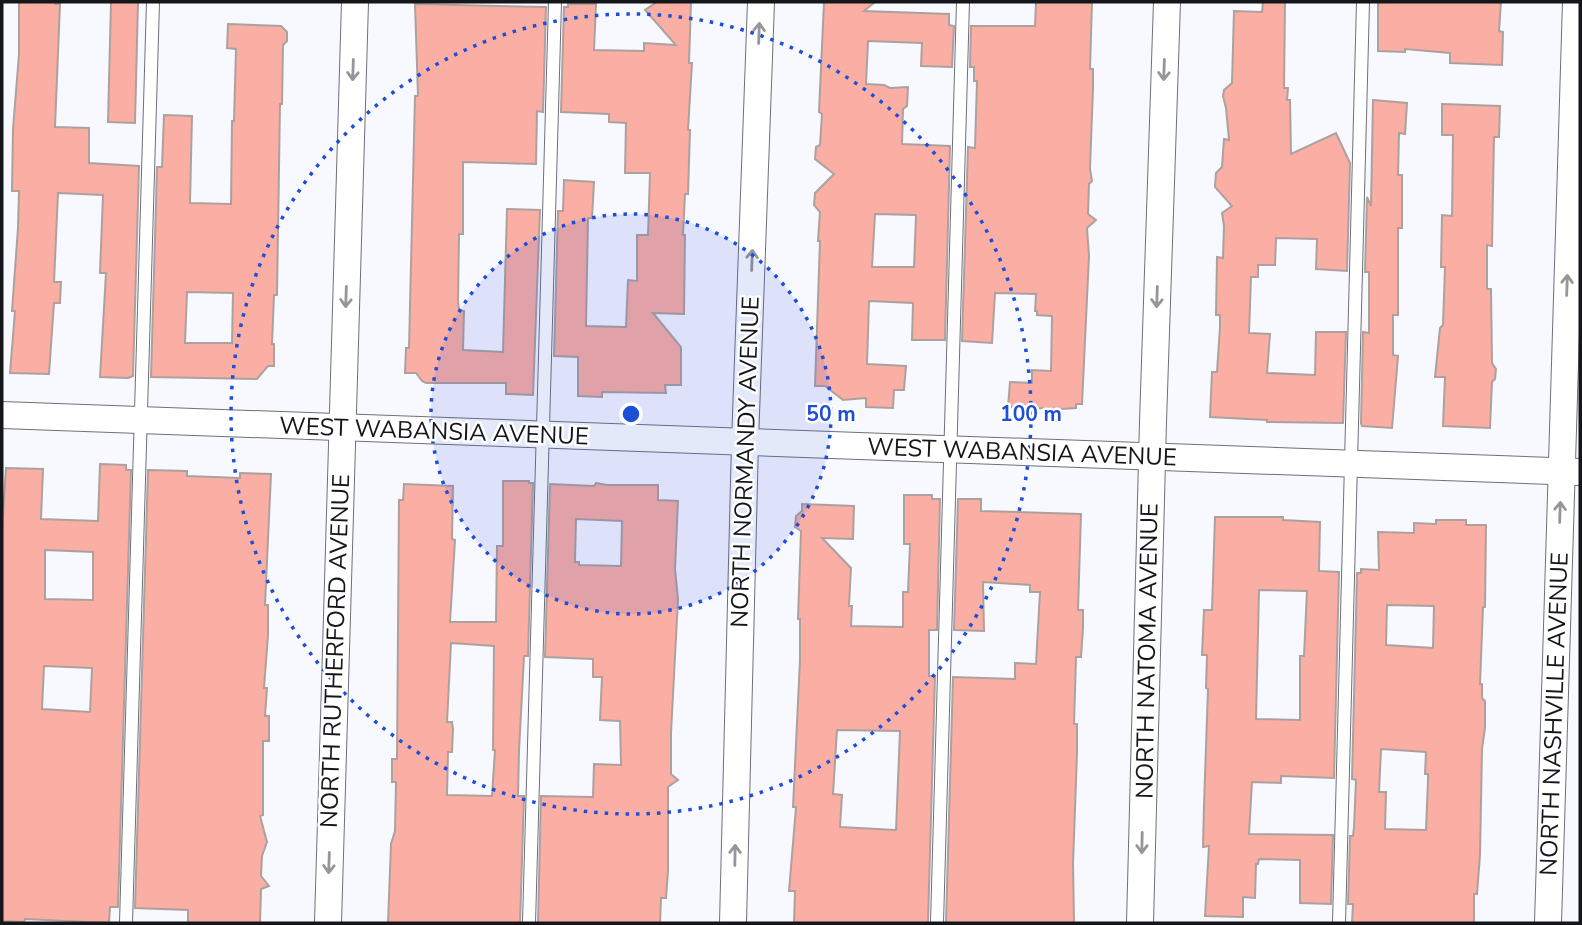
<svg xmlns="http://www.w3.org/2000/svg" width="1582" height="925" font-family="'Nunito Sans',sans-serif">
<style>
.building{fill:#fbaea3;stroke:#aca19f;stroke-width:2;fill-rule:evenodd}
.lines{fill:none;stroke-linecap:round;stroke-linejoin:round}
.lane-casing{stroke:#6e7079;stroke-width:14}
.street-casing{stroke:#6e7079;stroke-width:28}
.lane{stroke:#fff;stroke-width:12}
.street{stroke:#fff;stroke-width:26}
.oneway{stroke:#969698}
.ring{fill:none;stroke:#1d4ed8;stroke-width:3.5;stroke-dasharray:3.5 7}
.labels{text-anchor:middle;stroke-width:5;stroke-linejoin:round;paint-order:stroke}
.street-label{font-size:24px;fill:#151619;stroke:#fff}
.centre{fill:#1d4ed8;stroke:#fff;stroke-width:3.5}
.ring-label{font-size:21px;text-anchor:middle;font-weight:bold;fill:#1d4ed8;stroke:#fff;stroke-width:5;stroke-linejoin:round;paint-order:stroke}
</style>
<rect width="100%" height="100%" fill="#f8f8ff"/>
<g class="building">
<polygon points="19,2 55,2 55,4 60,4 55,127 89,128 89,163 139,166 133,376 128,378 100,377 106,273 100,273 103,195 58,193 54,282 61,282 60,303 54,303 49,374 10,373 15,311 12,311 18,228 19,191 12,191 13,129 19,54"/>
<polygon points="111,2 138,2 135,123 108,122"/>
<polygon points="657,2 691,2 689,63 692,63 688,130 690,130 688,194 685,194 683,235 685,235 684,314 653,313 681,347 681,385 665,385 666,393 602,392 602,397 578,396 578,357 554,356 558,211 563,211 564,180 594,182 592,218 588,218 586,326 626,327 628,280 637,281 637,235 648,235 650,173 625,173 626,123 609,122 609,114 561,112 564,7 568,7 568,4 596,4 594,50 644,51 644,43 676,45 645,10"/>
<path d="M824,2H875L864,11L949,14V25L954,26L952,67L921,66L922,43L868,41L866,84L884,85L890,88L908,87L907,106L903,109L902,144L950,146L945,340H912L913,303L869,301L867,364L906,366L904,390H894L893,408L866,407V398L843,400L825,386H815L820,241H818L820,212L814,205L815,193L834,174L815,159L816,147L820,145L822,114L819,112ZM875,214L916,215L914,267H872Z"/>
<polygon points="1036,2 1092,2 1090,69 1093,69 1093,88 1090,169 1092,181 1089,184 1088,214 1096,220 1087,228 1089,256 1082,404 1076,404 1076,408 1061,409 1008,407 1010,382 1032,383 1032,370 1051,371 1052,316 1037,315 1037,311 1035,311 1036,294 995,293 992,343 962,341 968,147 975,148 977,81 974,81 974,67 970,67 971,26 1035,26"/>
<polygon points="1263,2 1285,2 1284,88 1288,88 1287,100 1290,100 1291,154 1336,133 1350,163 1347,271 1316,269 1317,239 1276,238 1275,265 1258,265 1258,277 1251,277 1249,333 1270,334 1267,373 1315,375 1316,332 1346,332 1343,423 1267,422 1267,420 1210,417 1212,372 1217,372 1220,327 1220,315 1216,315 1217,257 1223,258 1224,226 1222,213 1232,206 1215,187 1216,173 1222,167 1224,139 1229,140 1226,108 1223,96 1224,90 1232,83 1234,11 1262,12"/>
<polygon points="1378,2 1501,2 1499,31 1503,32 1502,65 1450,63 1450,53 1405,49 1405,52 1378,51"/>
<polygon points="415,4 546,7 543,112 537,111 536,164 463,162 463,234 459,234 458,301 459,310 464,311 463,350 503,352 507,209 540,210 533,395 506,394 506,383 426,383 422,381 416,373 405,373 406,348 409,348 415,96 418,96"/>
<path d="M228,24L281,26L287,32V41L283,45L282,104H280L277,295H274L272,344H274V366H268L257,379L151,377L157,167H162L164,115L192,116L190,203L231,204L232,121H234L236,49L227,48ZM187,292L233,293L232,343H185Z"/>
<polygon points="1373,100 1407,103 1405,134 1399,133 1398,175 1402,175 1402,228 1398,228 1398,315 1393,315 1393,355 1398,356 1392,428 1362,426 1361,423 1363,332 1369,333 1369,272 1365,272 1367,197 1371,206"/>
<polygon points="1442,104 1500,106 1499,137 1494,137 1492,246 1487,245 1487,289 1491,289 1492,363 1496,369 1495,379 1492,382 1490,428 1443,426 1445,377 1435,377 1440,328 1443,325 1445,267 1441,267 1442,215 1452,216 1453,135 1442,135"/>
<path d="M100,464L126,465V470H131L118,907H110L109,923L25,919L24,922L2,921V530L6,468L43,469L41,519L98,521ZM45,550L93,552V600L45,599ZM44,666L92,668L90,712L42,709Z"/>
<polygon points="148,470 187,471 187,476 240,478 240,473 271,474 265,605 268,605 268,635 264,688 267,688 265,716 269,716 269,741 263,741 263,815 260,816 267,842 262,856 261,876 269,886 261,889 260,923 188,923 188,910 135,908"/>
<path d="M503,481H529V483H533L528,656H524L519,751L518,796H524L520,923H388L391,844L395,831L396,782H392V759H397L399,500H403L404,484L453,486L452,539L455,540L450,622H496L497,546H503ZM451,643L494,646L493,750H495L492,796L447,795L448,752H452L453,729L452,722H447Z"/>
<path d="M596,483L607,485H658V500L678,501L675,569L678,599L671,733V774L678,780L668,787V871L666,898H661L660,923H538L541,796L593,797L594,764L621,765L620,721L600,720L602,677H593V659L545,657L550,484L594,486ZM576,519L622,521L621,566L579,565V562H575Z"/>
<path d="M904,495H932V499H940L937,630H929V676H935L928,923H794L795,891H789L796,807H793L800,660V619H798L801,531L795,527L796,516L802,511V504L854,506L853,539L822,538L851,568L849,606H852L851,626L903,627V592H908L910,544H904ZM837,730L900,731L896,830L840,827L842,795L833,794Z"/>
<polygon points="958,499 981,499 981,511 1081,514 1078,610 1083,610 1083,628 1081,657 1076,657 1074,724 1077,724 1077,753 1073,864 1074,923 946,923 953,677 1015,679 1015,663 1036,664 1040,592 1030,592 1030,585 983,582 984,631 954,630"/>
<path d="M1215,517H1283V520L1320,522L1319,571L1339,572L1334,778L1281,776V783L1252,782L1249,834L1333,835L1331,904L1300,903V860L1259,859L1258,864H1256L1255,898L1243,897V917L1205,916L1209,846L1203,847L1204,805L1208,689L1206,688L1207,655H1202L1204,610H1212ZM1259,590L1307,591L1304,656H1300V720L1256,719Z"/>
<path d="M1436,520H1466V525H1486L1485,607H1483L1480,684H1482V698L1485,701V728L1482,749L1480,855L1477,894H1474V923H1352L1353,904H1348L1350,836H1353L1354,827L1356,780L1352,779L1357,573H1361V569L1379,570L1378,532L1414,533V523L1436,524ZM1387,605L1434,606L1433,648L1386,645ZM1381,749L1426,752L1425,774H1428V780L1426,830L1385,829L1386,792H1379Z"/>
</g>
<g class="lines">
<defs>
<g id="lane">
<polyline points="126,923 153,2"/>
<polyline points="529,923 555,2"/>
<polyline points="937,923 963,2"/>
<polyline points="1339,923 1363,2"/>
</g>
<g id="street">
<polyline points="2,415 1580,472"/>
<polyline points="328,923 355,2"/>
<polyline points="733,923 745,442 761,2"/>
<polyline points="1140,923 1153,422 1167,2"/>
<polyline points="1548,923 1576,2"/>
</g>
</defs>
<use href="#lane" class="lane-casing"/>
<use href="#street" class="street-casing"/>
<use href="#lane" class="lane"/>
<use href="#street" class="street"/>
</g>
<defs><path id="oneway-shaft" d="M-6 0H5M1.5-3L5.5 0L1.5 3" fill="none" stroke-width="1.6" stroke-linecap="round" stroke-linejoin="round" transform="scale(1.75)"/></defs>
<g class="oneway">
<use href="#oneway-shaft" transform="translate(759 33) rotate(-88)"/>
<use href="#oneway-shaft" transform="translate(353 70) rotate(92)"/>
<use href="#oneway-shaft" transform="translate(1164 70) rotate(92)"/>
<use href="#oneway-shaft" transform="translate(752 260) rotate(-88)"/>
<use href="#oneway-shaft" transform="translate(1567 285) rotate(-88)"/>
<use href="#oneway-shaft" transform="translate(346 297) rotate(92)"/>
<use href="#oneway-shaft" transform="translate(1157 297) rotate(92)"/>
<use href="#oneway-shaft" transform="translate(1560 512) rotate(-88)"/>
<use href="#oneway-shaft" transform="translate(1142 843) rotate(91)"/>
<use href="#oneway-shaft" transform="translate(735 855) rotate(-89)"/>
<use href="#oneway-shaft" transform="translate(329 863) rotate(92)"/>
</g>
<circle cx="631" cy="414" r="200" fill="#1d4ed8" fill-opacity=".12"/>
<g class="ring">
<circle cx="631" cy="414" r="200"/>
<circle cx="631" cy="414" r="400"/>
</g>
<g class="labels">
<g class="street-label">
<text transform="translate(434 431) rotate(2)" y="8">WEST WABANSIA AVENUE</text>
<text transform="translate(1022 452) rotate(2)" y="8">WEST WABANSIA AVENUE</text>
<text transform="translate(745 462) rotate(-88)" y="8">NORTH NORMANDY AVENUE</text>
<text transform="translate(335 651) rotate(-88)" y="8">NORTH RUTHERFORD AVENUE</text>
<text transform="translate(1147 651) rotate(-89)" y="8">NORTH NATOMA AVENUE</text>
<text transform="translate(1554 714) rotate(-88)" y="8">NORTH NASHVILLE AVENUE</text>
</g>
</g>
<circle cx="631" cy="414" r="10" class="centre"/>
<g class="ring-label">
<text x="831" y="421">50 m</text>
<text x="1031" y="421">100 m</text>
</g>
<rect width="1582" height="925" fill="none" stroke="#151619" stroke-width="7"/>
</svg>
